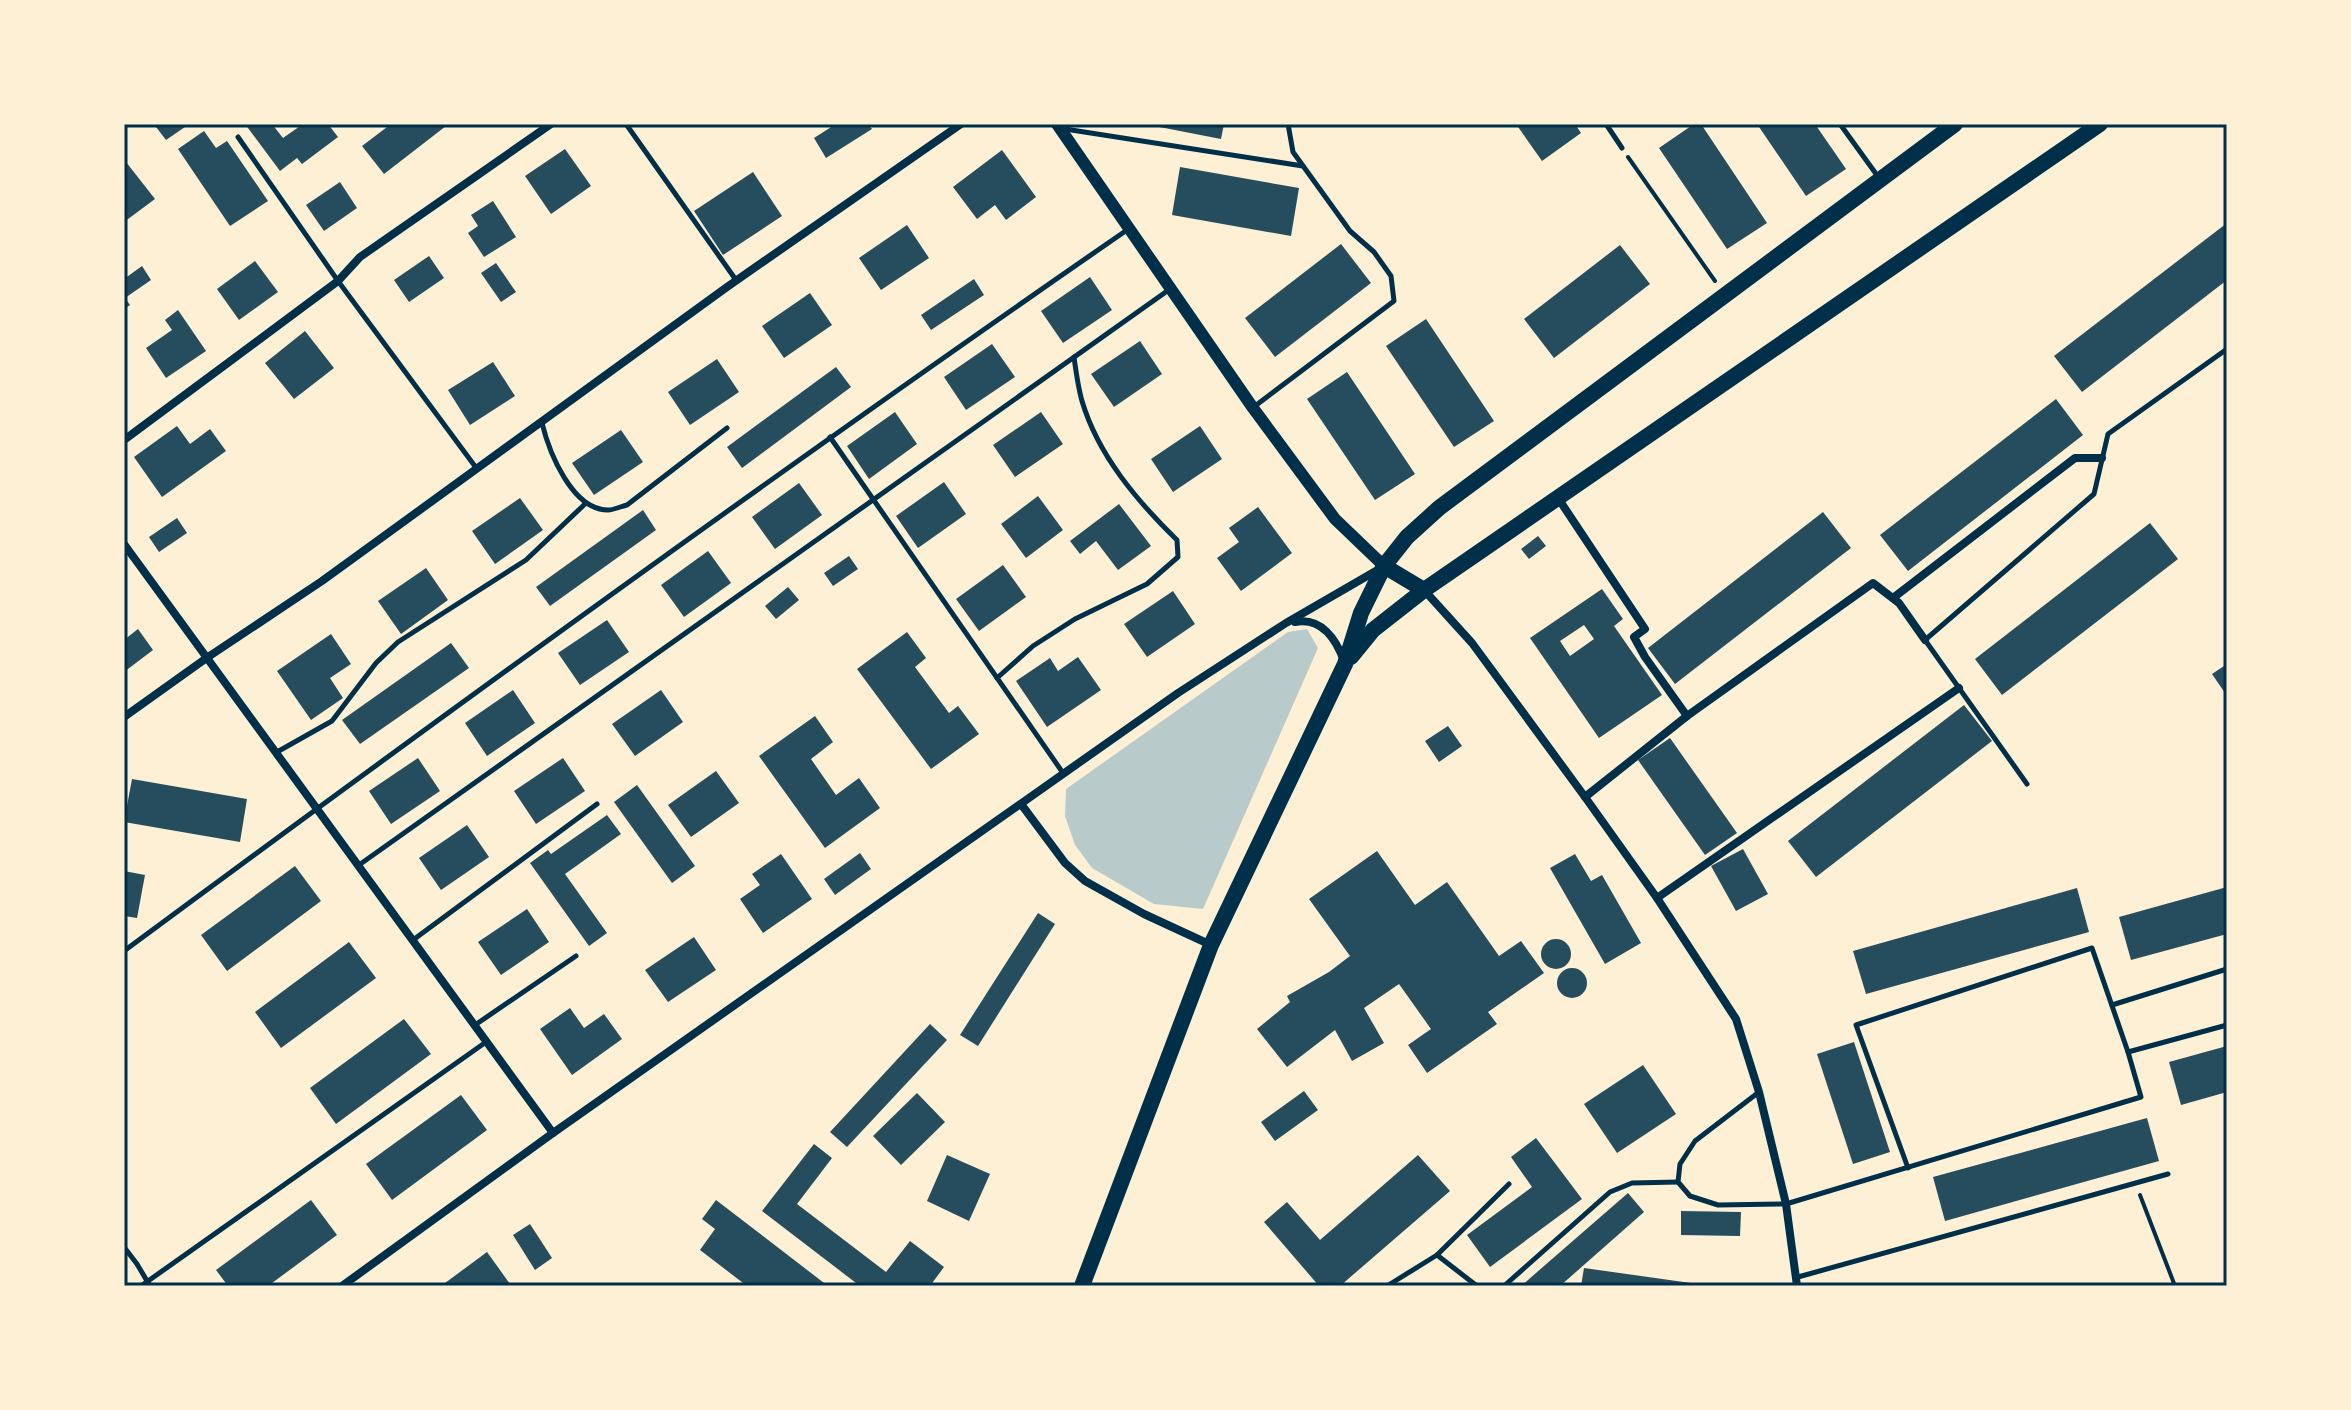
<svg xmlns="http://www.w3.org/2000/svg" width="2351" height="1410" font-family="Mulish,sans-serif">
<style>
.green{fill:#b9caca}
.building{fill:#264d5e;fill-rule:evenodd}
.lines{fill:none;stroke-linecap:round;stroke-linejoin:round}
.path{stroke:#003049;stroke-width:4}
.service{stroke:#003049;stroke-width:5}
.minor{stroke:#003049;stroke-width:8}
.tertiary{stroke:#003049;stroke-width:12}
.primary{stroke:#003049;stroke-width:16}
.neatline{fill:none;stroke:#003049;stroke-width:3}
</style>
<rect width="100%" height="100%" fill="#fdf0d5"/>
<polygon class="green" points="1307,629 1318,648 1203,909 1154,904 1092,868 1075,845 1065,816 1066,789 1288,632"/>
<g class="building">
<polygon points="160,124 183,124 185,127 166,140 156,127"/>
<polygon points="245,124 272,124 283,138 303,124 328,124 338,137 302,164 297,158 280,171"/>
<polygon points="391,124 444,124 446,126 384,174 362,146"/>
<polygon points="836,124 868,124 872,129 826,158 814,138"/>
<polygon points="1144,124 1224,124 1221,139"/>
<polygon points="1516,124 1575,124 1581,133 1542,161"/>
<polygon points="1694,124 1701,124 1767,223 1727,249 1659,148"/>
<polygon points="1757,124 1815,124 1846,169 1806,196"/>
<polygon points="204,131 216,148 227,141 268,201 230,226 178,149"/>
<polygon points="565,149 591,186 551,214 525,176"/>
<polygon points="1002,150 1036,197 1006,220 995,205 977,219 953,187"/>
<polygon points="126,162 155,199 124,222 124,164"/>
<polygon points="1180,167 1299,188 1291,236 1172,215"/>
<polygon points="753,172 782,216 723,255 694,211"/>
<polygon points="340,182 357,208 324,231 306,205"/>
<polygon points="493,201 516,237 484,257 468,233 478,226 471,215"/>
<polygon points="2227,223 2227,280 2082,392 2054,356"/>
<polygon points="907,225 929,258 881,290 859,258"/>
<polygon points="1341,244 1371,283 1275,357 1245,318"/>
<polygon points="1620,245 1650,284 1554,358 1524,319"/>
<polygon points="429,256 444,278 409,302 394,280"/>
<polygon points="255,261 278,292 239,320 217,289"/>
<polygon points="496,263 516,292 501,302 481,273"/>
<polygon points="142,266 151,280 125,298 130,305 124,309 124,279"/>
<polygon points="1090,277 1112,310 1063,343 1041,311"/>
<polygon points="974,279 984,295 931,330 921,315"/>
<polygon points="810,293 832,325 784,358 762,326"/>
<polygon points="178,310 206,351 166,378 146,348 172,330 165,320"/>
<polygon points="1426,319 1494,421 1454,447 1386,346"/>
<polygon points="305,331 334,368 294,399 265,363"/>
<polygon points="1140,341 1162,374 1114,407 1091,374"/>
<polygon points="992,344 1015,377 966,410 944,377"/>
<polygon points="717,359 739,392 690,425 668,392"/>
<polygon points="493,362 515,396 470,425 448,390"/>
<polygon points="836,367 851,387 742,468 727,447"/>
<polygon points="1347,372 1415,474 1375,500 1307,399"/>
<polygon points="2056,399 2083,435 1908,571 1880,535"/>
<polygon points="895,412 917,444 869,479 847,446"/>
<polygon points="1041,412 1063,444 1015,477 993,445"/>
<polygon points="177,426 190,444 210,429 226,451 162,497 134,457"/>
<polygon points="1200,426 1222,459 1173,492 1151,459"/>
<polygon points="621,430 643,462 594,495 572,463"/>
<polygon points="944,482 966,514 918,548 896,516"/>
<polygon points="799,483 822,515 775,549 752,517"/>
<polygon points="1038,496 1063,530 1026,558 1001,524"/>
<polygon points="520,498 543,530 495,564 472,531"/>
<polygon points="1119,504 1151,546 1118,570 1096,541 1080,554 1070,541"/>
<polygon points="1258,507 1292,553 1241,591 1217,558 1239,542 1229,528"/>
<polygon points="643,510 656,530 550,606 536,587"/>
<polygon points="1823,512 1851,548 1675,684 1648,648"/>
<polygon points="177,518 187,533 159,552 149,537"/>
<polygon points="2150,523 2178,559 2002,695 1975,659"/>
<polygon points="1538,536 1546,546 1529,559 1521,549"/>
<polygon points="708,551 731,583 684,617 661,585"/>
<polygon points="849,556 858,569 833,586 824,573"/>
<polygon points="1003,565 1026,597 979,631 956,599"/>
<polygon points="426,568 448,600 401,634 378,601"/>
<polygon points="788,587 799,600 776,619 765,606"/>
<path d="M1602,589L1623,619L1614,626L1662,695L1599,738L1530,638ZM1584,625L1594,639L1570,656L1560,641Z"/>
<polygon points="1173,591 1195,624 1147,657 1124,624"/>
<polygon points="607,620 629,652 580,685 558,653"/>
<polygon points="138,629 153,650 124,672 124,640"/>
<polygon points="907,632 926,658 915,667 949,713 958,706 979,734 931,769 857,669"/>
<polygon points="331,634 351,664 330,678 343,698 311,720 277,671"/>
<polygon points="451,643 469,668 360,744 342,720"/>
<polygon points="1078,657 1101,690 1047,727 1016,681 1050,658 1058,671"/>
<polygon points="2227,664 2227,696 2212,674"/>
<polygon points="513,690 535,723 487,756 465,723"/>
<polygon points="661,690 683,722 635,756 612,724"/>
<polygon points="1964,705 1992,741 1816,877 1788,841"/>
<polygon points="815,716 833,742 811,759 836,795 859,778 880,808 825,848 759,756"/>
<polygon points="1448,726 1462,746 1439,762 1425,741"/>
<polygon points="1670,738 1737,833 1705,855 1638,760"/>
<polygon points="418,758 440,791 391,824 369,791"/>
<polygon points="563,758 585,791 536,824 514,791"/>
<polygon points="716,771 739,803 691,837 668,805"/>
<polygon points="132,779 247,799 240,842 124,822"/>
<polygon points="637,785 695,866 672,883 614,802"/>
<polygon points="607,815 621,834 565,874 607,933 589,946 530,863 548,850 551,854"/>
<polygon points="467,825 489,857 441,890 419,858"/>
<polygon points="1743,849 1768,894 1736,911 1711,866"/>
<polygon points="1377,851 1415,905 1447,882 1499,956 1521,941 1544,973 1488,1012 1497,1024 1427,1073 1408,1045 1431,1029 1399,984 1364,1008 1384,1043 1352,1061 1335,1030 1287,1067 1257,1029 1290,1002 1287,996 1329,972 1350,956 1309,899"/>
<polygon points="860,853 871,869 835,895 824,879"/>
<polygon points="781,854 812,899 763,933 740,899 760,885 752,874"/>
<polygon points="1575,854 1591,881 1602,875 1641,943 1605,964 1550,868"/>
<polygon points="295,866 321,901 227,971 201,935"/>
<polygon points="124,871 145,875 137,918 124,916"/>
<polygon points="2227,887 2227,934 2131,960 2119,917"/>
<polygon points="2077,888 2089,932 1866,994 1853,951"/>
<polygon points="527,909 549,942 501,975 478,942"/>
<polygon points="1038,913 1055,924 978,1046 960,1035"/>
<polygon points="694,937 716,970 668,1002 645,970"/>
<circle cx="1556" cy="954" r="15"/>
<polygon points="349,942 376,978 281,1048 255,1012"/>
<circle cx="1572" cy="983" r="15"/>
<polygon points="570,1008 584,1028 604,1014 622,1039 572,1075 540,1029"/>
<polygon points="404,1019 431,1054 336,1124 310,1088"/>
<polygon points="930,1024 947,1040 847,1147 830,1132"/>
<polygon points="1854,1042 1890,1152 1853,1164 1817,1054"/>
<polygon points="2227,1046 2227,1092 2181,1105 2169,1062"/>
<polygon points="1643,1065 1676,1114 1617,1153 1584,1104"/>
<polygon points="1304,1091 1318,1110 1275,1141 1261,1122"/>
<polygon points="917,1093 945,1122 901,1165 873,1136"/>
<polygon points="461,1095 487,1130 392,1200 366,1164"/>
<polygon points="2147,1118 2159,1161 1945,1221 1933,1177"/>
<polygon points="1536,1138 1582,1199 1490,1267 1467,1235 1532,1187 1511,1157"/>
<polygon points="814,1144 832,1158 797,1204 886,1272 910,1241 944,1267 930,1286 860,1286 762,1211"/>
<polygon points="947,1155 990,1174 969,1221 927,1201"/>
<polygon points="1418,1155 1450,1191 1340,1286 1319,1286 1264,1222 1287,1202 1320,1240"/>
<polygon points="1628,1193 1644,1212 1560,1286 1521,1286"/>
<polygon points="311,1200 337,1235 268,1286 228,1286 216,1270"/>
<polygon points="716,1200 828,1286 747,1286 700,1250 715,1229 702,1219"/>
<polygon points="1681,1211 1741,1212 1740,1236 1681,1235"/>
<polygon points="530,1224 552,1258 535,1270 513,1235"/>
<polygon points="487,1252 510,1284 507,1286 441,1286"/>
<polygon points="1584,1268 1698,1284 1698,1286 1581,1286"/>
</g>
<g class="lines">
<g class="path">
<polyline points="1628,157 1715,281"/>
<polyline points="2140,1195 2175,1286"/>
</g>
<g class="service">
<polyline points="626,124 736,280"/>
<polyline points="1606,124 1622,148"/>
<polyline points="1840,124 1879,178"/>
<polyline points="1065,129 1303,166"/>
<polyline points="238,137 338,281 477,469"/>
<polyline points="1255,406 1394,301 1391,276 1374,252 1350,231 1293,152 1288,124"/>
<path d="M542,423C549,452 572,510 608,510C614,510 622,506 627,505L727,428"/>
<polyline points="830,437 1063,773"/>
<path d="M997,678L1033,646L1075,619L1147,584L1178,557L1177,540C1137,501 1098,455 1082,401C1078,387 1076,372 1074,357"/>
<polyline points="277,752 332,721 376,663 398,642 526,560 586,503"/>
<polyline points="2027,784 1925,640 2094,494 2108,434 2227,349"/>
<polyline points="359,865 1170,289"/>
<polyline points="413,940 597,804"/>
<path d="M124,951C455,706 788,464 1127,230"/>
<polyline points="2112,1005 2227,969"/>
<polyline points="475,1025 576,956"/>
<polyline points="1759,1092 1695,1141 1680,1164 1678,1182 1690,1196 1718,1205 1786,1204 2141,1097 2128,1052 2227,1025"/>
<polyline points="1908,1168 1856,1025 2092,948 2128,1052"/>
<polyline points="124,1247 137,1264 150,1286"/>
<polyline points="1437,1255 1477,1286"/>
<polyline points="1798,1277 2168,1174"/>
<polyline points="141,1286 486,1042"/>
<polyline points="1387,1286 1437,1255 1509,1184"/>
<polyline points="1504,1286 1610,1192 1632,1183 1678,1182"/>
</g>
<g class="minor">
<polyline points="124,440 338,281 360,257 551,124"/>
<polyline points="1558,498 1645,629 1634,637 1645,657 1687,716 1585,797"/>
<polyline points="124,544 553,1133"/>
<polyline points="1424,590 1472,643 1585,797 1657,898 1736,1019 1759,1092 1786,1204 1797,1286"/>
<polyline points="1893,598 2075,458 2102,458"/>
<path d="M1295,622C1321,617 1336,639 1344,661"/>
<polyline points="1687,716 1873,583 1899,603 1925,640"/>
<polyline points="124,717 208,657 322,581 727,287 961,124"/>
<polyline points="1021,804 1065,863 1085,881 1144,914 1211,945"/>
<polyline points="1657,898 1959,688"/>
<polyline points="342,1286 553,1133 1178,693 1286,623 1381,568"/>
</g>
<polyline class="tertiary" points="1057,124 1253,408 1335,519 1384,566"/>
<g class="primary">
<polyline points="1384,566 1424,590"/>
<polyline points="1351,657 1373,630 1424,590 2100,124"/>
<polyline points="1082,1286 1211,945 1345,664 1361,613 1384,566 1407,537 1439,508 1955,124"/>
</g>
</g>
<rect width="2351" height="1410" fill="none" stroke="#fdf0d5" stroke-width="252"/>
<rect x="126" y="126" width="2099" height="1158" class="neatline"/>
</svg>
